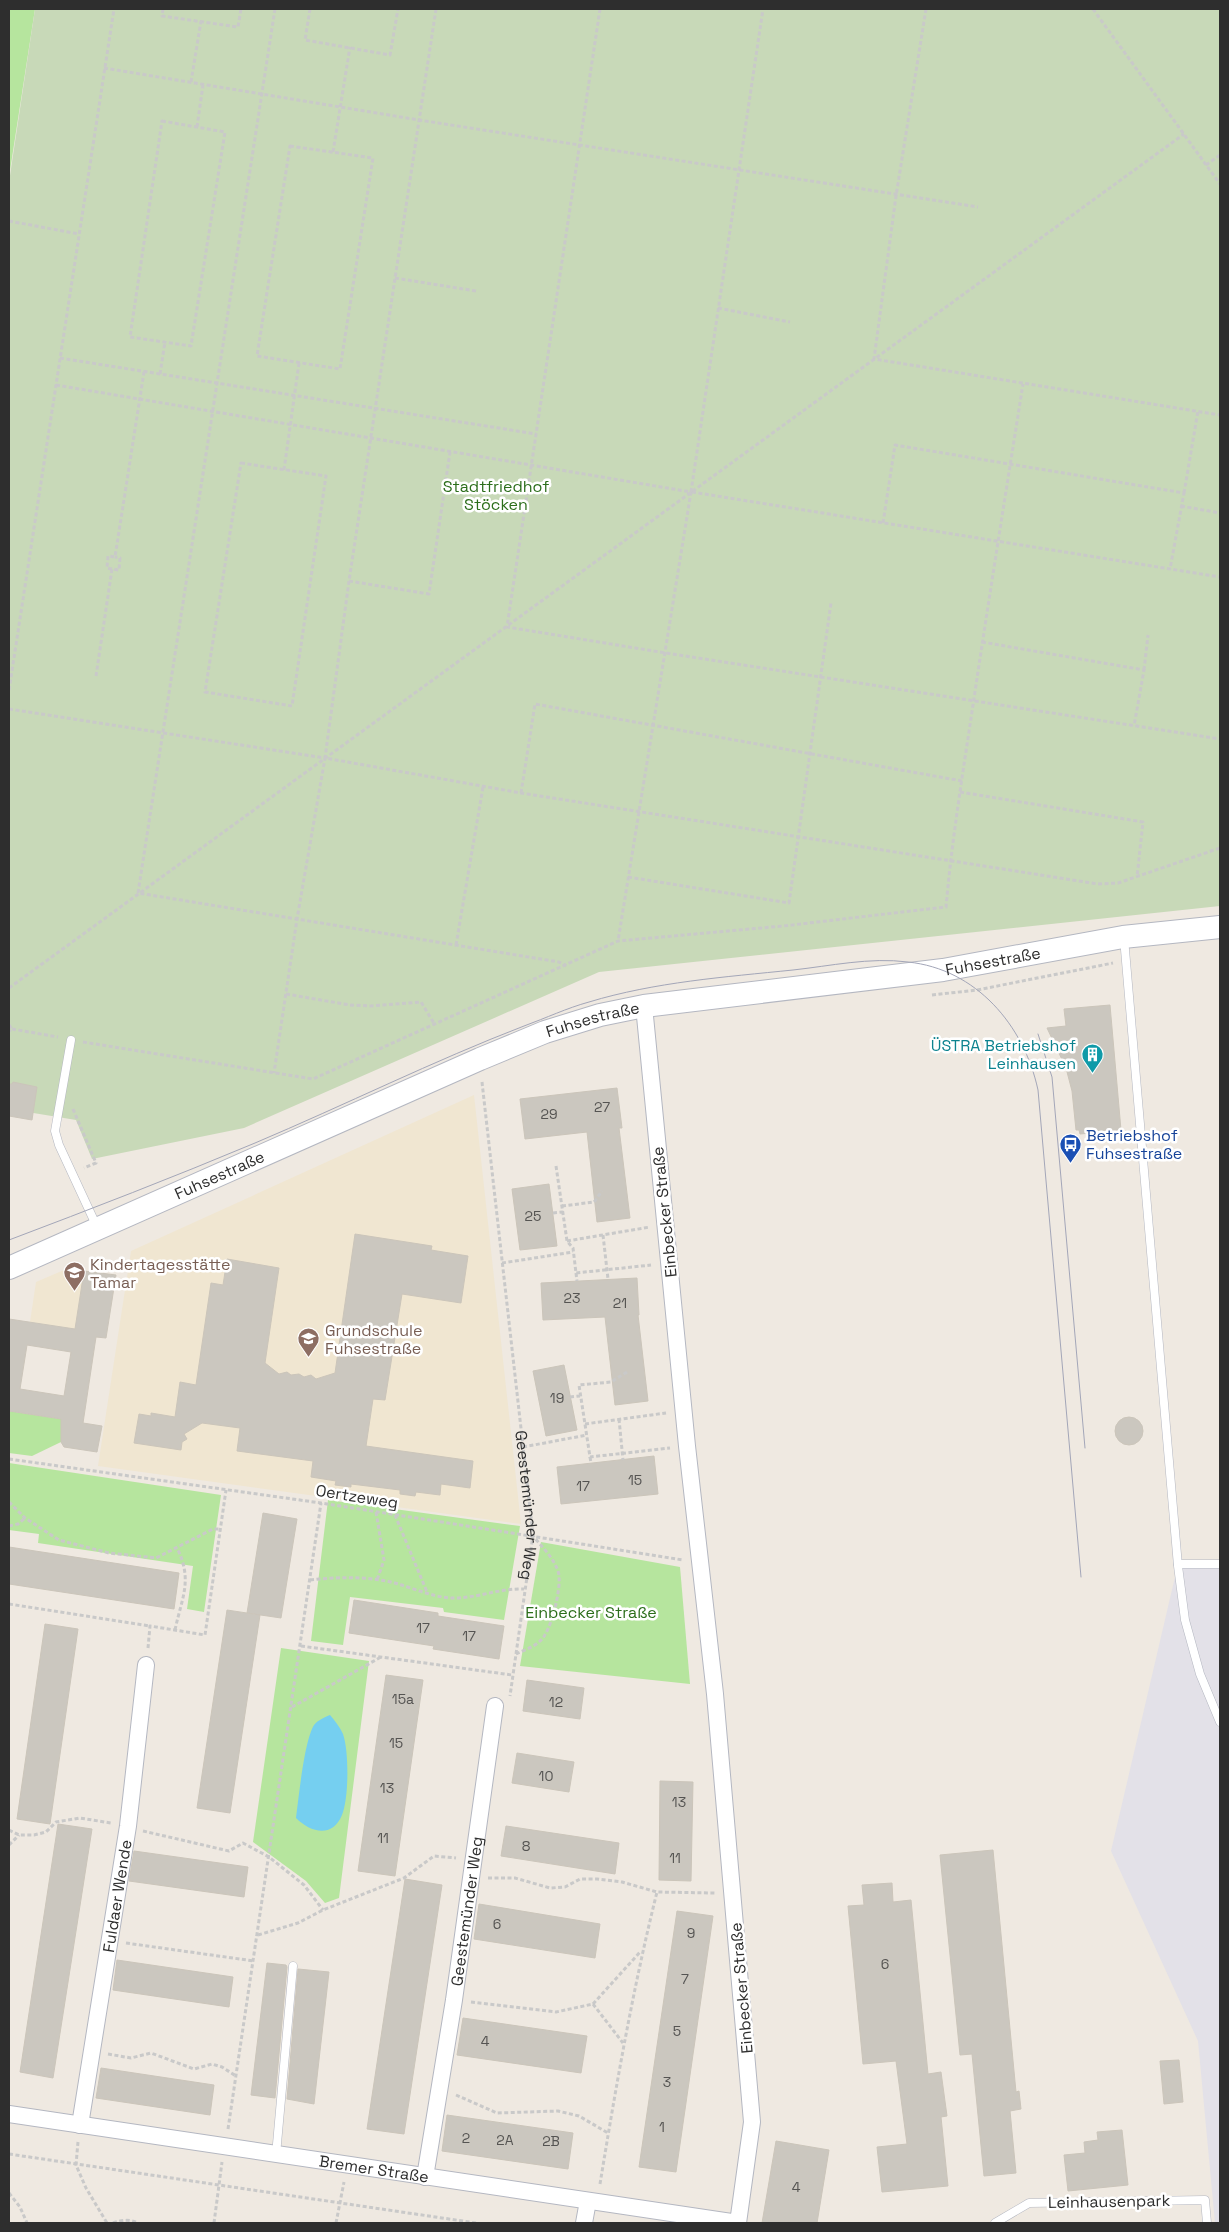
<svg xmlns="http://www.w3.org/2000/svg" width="1229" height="2232" font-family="'Space Grotesk',sans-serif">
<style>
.industrial{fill:#e3e1e8}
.education{fill:#f0e6d1}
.green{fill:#b6e59e}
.cemetery{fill:#c8d9b8}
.water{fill:#75cff0}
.building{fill:#cbc7bf;stroke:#cbc5ba;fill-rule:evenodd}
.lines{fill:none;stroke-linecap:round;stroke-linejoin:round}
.lane-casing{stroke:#b4b7c1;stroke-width:9}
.street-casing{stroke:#b4b7c1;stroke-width:18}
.secondary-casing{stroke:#b4b7c1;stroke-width:24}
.path{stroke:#c9c9c9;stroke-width:3;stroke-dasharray:4 2.5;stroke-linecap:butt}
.lane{stroke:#fff;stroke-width:8}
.street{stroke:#fff;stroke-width:16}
.secondary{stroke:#fff;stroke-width:22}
.tram{stroke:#a3a6b8;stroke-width:1}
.labels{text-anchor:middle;stroke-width:5;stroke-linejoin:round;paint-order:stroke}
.number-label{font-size:14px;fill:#555452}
.park-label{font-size:16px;fill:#2c6e1b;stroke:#fff}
.street-label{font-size:16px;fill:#2e2e2e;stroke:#fff}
.culture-label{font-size:16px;fill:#0d838f;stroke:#fff;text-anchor:end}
.transit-label{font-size:16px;fill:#164399;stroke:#fff;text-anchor:start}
.education-label{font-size:16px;fill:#785e54;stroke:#fff;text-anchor:start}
</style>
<rect width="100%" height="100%" fill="#efe9e1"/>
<polygon class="industrial" points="1178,1564 1220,1564 1220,2223 1215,2223 1198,2041 1111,1851"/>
<g class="education">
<polygon points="474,1095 521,1524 98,1466 131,1251"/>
<polygon points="64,1270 116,1275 111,1307 80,1302 75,1329 30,1322 36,1282"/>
</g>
<g class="green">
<polygon points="9,9 35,9 9,177"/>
<polygon points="9,1411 61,1419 61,1442 32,1456 9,1453"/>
<polygon points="9,1463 221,1495 204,1612 187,1609 193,1566 38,1543 39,1534 9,1530"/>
<polygon points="328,1500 520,1526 504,1620 444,1612 443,1608 350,1597 343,1645 311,1641"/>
<polygon points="541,1542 680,1567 690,1684 520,1666"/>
<polygon points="281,1648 369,1661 339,1898 325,1903 306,1881 253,1842"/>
</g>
<polygon class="cemetery" points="35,9 1220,9 1220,906 599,972 244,1128 92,1159 76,1120 9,1109 9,182"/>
<path class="water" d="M330,1715C335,1721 340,1727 343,1734C349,1751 349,1798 342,1815C332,1839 310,1832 296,1818C299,1796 304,1742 314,1725C318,1720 325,1717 330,1715Z"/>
<g class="building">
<polygon points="1110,1005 1121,1130 1080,1134 1079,1130 1076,1130 1072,1091 1066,1068 1047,1028 1066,1026 1064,1009"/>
<polygon points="13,1082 37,1087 32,1120 9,1116 9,1084 12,1084"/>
<polygon points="617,1088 622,1128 619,1128 630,1218 597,1222 587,1132 525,1139 520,1099"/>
<polygon points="549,1184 557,1246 520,1250 512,1189"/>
<polygon points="355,1234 432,1246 431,1250 468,1256 461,1303 402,1294 385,1400 373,1399 366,1446 473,1461 470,1488 441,1484 440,1495 416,1492 415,1496 400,1494 400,1490 351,1484 351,1487 335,1485 336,1481 311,1477 313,1461 237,1451 240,1428 202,1423 184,1434 187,1439 182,1442 181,1450 134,1443 139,1414 151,1416 151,1413 175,1417 180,1382 196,1385 211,1283 223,1285 227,1259 279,1268 265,1363 279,1374 287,1372 291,1375 299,1374 304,1377 311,1375 316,1379 335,1373"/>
<path d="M84,1271L116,1275L106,1338L96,1337L83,1423L102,1426L97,1452L64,1447L61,1442V1419L9,1411V1319L75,1329ZM27,1345L71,1352L64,1396L20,1389Z"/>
<polygon points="637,1278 639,1315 638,1315 648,1401 615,1405 605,1317 543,1320 541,1283"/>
<polygon points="564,1365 577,1430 546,1436 533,1371"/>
<circle cx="1129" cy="1431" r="14"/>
<polygon points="654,1456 658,1494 561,1504 557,1467"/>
<polygon points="263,1513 297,1519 281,1618 247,1613"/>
<polygon points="9,1547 179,1573 174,1609 9,1584"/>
<polygon points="354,1600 438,1613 438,1616 504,1626 499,1659 433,1649 434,1646 349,1633"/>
<polygon points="227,1610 260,1615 230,1813 197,1808"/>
<polygon points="45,1624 78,1629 50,1824 17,1819"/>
<polygon points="386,1675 423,1680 395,1876 358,1871"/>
<polygon points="527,1680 584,1688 580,1719 523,1711"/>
<polygon points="517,1753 574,1762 569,1792 512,1783"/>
<polygon points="660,1781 693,1782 691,1881 659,1880"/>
<polygon points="58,1824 92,1829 53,2078 20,2072"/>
<polygon points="506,1826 619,1843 615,1874 501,1856"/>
<polygon points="993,1850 1016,2092 1019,2091 1021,2109 1010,2111 1016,2173 984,2176 972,2054 960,2055 940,1855"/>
<polygon points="134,1851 248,1867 244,1897 129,1881"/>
<polygon points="405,1879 442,1885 404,2134 367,2129"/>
<polygon points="892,1883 893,1902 911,1900 928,2074 941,2072 947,2116 941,2117 948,2186 882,2192 877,2147 907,2144 896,2061 863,2064 848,1906 864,1905 862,1885"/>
<polygon points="479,1904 600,1924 595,1958 474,1939"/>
<polygon points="677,1911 713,1916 676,2172 639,2167"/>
<polygon points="117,1960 233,1977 229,2007 113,1990"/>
<polygon points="267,1963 286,1965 287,1967 275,2098 251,2095"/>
<polygon points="298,1969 329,1972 314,2104 287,2099"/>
<polygon points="463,2018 587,2036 581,2073 457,2055"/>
<polygon points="1179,2060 1183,2102 1164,2104 1160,2061"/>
<polygon points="101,2068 214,2085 210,2115 96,2098"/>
<polygon points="447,2115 573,2133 568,2169 442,2151"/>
<polygon points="1122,2130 1128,2185 1068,2191 1064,2155 1085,2153 1084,2142 1098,2140 1097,2132"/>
<polygon points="776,2141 829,2150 817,2223 762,2223"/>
</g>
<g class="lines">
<defs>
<g id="lane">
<polyline points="1124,938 1178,1566 1185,1620 1200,1674 1220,1722"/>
<polyline points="71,1040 55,1131 59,1145 97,1227"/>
<polyline points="1178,1564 1220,1564"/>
<polyline points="276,2155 293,1966"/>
<polyline points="995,2223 1029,2203 1205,2200 1207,2223"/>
</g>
<g id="street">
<path id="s2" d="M9,2114L738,2223L752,2122L715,1694L687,1446L644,1006"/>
<path id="s3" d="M80,2125L128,1826L146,1665"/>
<path id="s4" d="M425,2177L454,2000L495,1706"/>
<polyline points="584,2223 588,2201"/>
</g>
<g id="secondary">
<path id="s5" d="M9,1268L480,1059L545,1032L600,1015L644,1006L943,970L1123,937L1220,927"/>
</g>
</defs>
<use href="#lane" class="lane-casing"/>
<use href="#street" class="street-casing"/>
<use href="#secondary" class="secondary-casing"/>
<g class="path">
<polyline points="163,9 162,16 238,27 241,9"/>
<polyline points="275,9 138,893 559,962 566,966"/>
<polyline points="310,9 305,40 390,55 398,9"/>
<polyline points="436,9 349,581 325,758 521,793 1098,884 1118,883 1220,848"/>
<polyline points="600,9 507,627 666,653 1220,739"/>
<polyline points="926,9 896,196 874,359 1220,415"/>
<polyline points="1093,9 1220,184"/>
<polyline points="104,68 419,120 978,207"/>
<polyline points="191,82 201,21"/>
<polygon points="162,121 225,132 191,346 130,337"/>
<polyline points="197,127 203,85"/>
<polygon points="290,146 373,158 340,369 257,356"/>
<polyline points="333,152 350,47"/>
<polyline points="1206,165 1220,155"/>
<polyline points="9,221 79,234"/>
<polyline points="395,278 476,291"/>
<polyline points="718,308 790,322"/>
<polyline points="60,358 536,434"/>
<polyline points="160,374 165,342"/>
<polyline points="56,385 691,492 618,941"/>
<polygon points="241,463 326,476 292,706 205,692"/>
<polyline points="284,470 299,363"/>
<polyline points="691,492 763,9"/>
<polyline points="692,492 1220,577"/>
<polyline points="1184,493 1198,411"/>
<polyline points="1181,506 1220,513"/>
<polyline points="883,523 895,445 1184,493 1170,569"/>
<polyline points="112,569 107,568 108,556 115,557 144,372"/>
<polyline points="349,581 429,594 450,452"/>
<polyline points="982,642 1144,670 1134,726"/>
<polyline points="1144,670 1148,635"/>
<polyline points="96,676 112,569 119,570 120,558 115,557"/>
<polyline points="9,690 114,9"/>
<polyline points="9,709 325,758 297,919 274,1073"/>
<polyline points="960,792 1143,822 1137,877"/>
<polyline points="521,793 535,704 962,781"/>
<polyline points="628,877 789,903 831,603"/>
<polyline points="456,945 483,787"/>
<polyline points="9,988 1184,134"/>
<polyline points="286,994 350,1005 371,1006 421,1002 435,1025"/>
<polyline points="932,995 977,990 1113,963"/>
<polyline points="9,1025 12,1029 9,1031"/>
<polyline points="12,1029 58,1037"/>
<path d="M83,1042L313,1079L618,941L783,926L946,907C952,839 963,772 973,705C989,598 1006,491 1023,384"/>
<path id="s1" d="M482,1082L533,1535L510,1696"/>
<polyline points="73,1109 96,1163 84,1168"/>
<polyline points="556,1166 567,1241 573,1248 576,1273 651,1265"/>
<polyline points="562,1206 594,1202 602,1191"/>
<polyline points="553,1213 563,1212"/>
<polyline points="603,1235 608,1279"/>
<polyline points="567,1241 650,1227"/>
<polyline points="502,1263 573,1252"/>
<polyline points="576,1273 577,1281"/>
<polyline points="627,1372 611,1382 579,1385 590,1457 670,1448"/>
<polyline points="570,1397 580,1396"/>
<polyline points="619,1419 623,1460"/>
<polyline points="585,1424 666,1413"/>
<polyline points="523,1447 587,1435"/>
<polyline points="590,1457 591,1463"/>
<polyline points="9,1459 321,1503 683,1560"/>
<polyline points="9,1502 25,1518 59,1540 109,1553 156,1558 213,1529 219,1529"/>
<polyline points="376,1512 384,1560 377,1580"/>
<polyline points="395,1515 427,1592"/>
<polyline points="9,1526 18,1524 25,1518"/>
<path d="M310,1580C339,1577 367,1576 395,1583C413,1588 432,1597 451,1598C475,1599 499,1588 524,1589"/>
<polyline points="9,1604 150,1626"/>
<path d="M175,1630C182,1597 193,1580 177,1548"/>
<polyline points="301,1646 512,1675"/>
<polyline points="148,1648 150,1626 205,1635 226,1490"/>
<path d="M516,1654C524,1650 534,1647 540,1641C551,1633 563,1584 558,1571C553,1557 542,1547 533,1536"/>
<polyline points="292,1707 381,1657"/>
<polyline points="9,1830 19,1835 34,1835 46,1832 56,1822 80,1818 111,1823"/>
<polyline points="143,1831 229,1851 243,1843 269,1857 304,1885 323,1910"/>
<polyline points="9,1845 19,1835"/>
<polyline points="488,1878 515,1878 550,1888 565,1887 580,1879 597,1879 622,1882 657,1892"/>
<polyline points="258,1935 298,1923 323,1910 404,1878 434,1856 456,1858"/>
<polyline points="126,1943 254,1961"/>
<polyline points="471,2002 556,2012 593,2004 623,2043"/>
<polyline points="593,2004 641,1951"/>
<polyline points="108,2054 131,2058 151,2053 194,2069 212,2064 222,2067 236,2076"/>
<polyline points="456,2095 497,2113 558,2111 579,2116 608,2133"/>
<polyline points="228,2129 321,1503"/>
<polyline points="78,2142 76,2165 86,2188 107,2223"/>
<polyline points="9,2154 476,2223"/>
<path d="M600,2184C616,2086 633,1988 657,1892L715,1893"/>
<polyline points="9,2193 20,2207 27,2223"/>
<path d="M113,2223C122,2220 130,2219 138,2223"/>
<polyline points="214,2223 222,2162"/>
<polyline points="336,2223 344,2182"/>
</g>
<use href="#lane" class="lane"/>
<use href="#street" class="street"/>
<use href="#secondary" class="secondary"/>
<g class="tram">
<polyline points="1038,1034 1052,1077 1085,1448"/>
<path d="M9,1240C91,1209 174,1177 255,1143C345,1105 433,1061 524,1026C546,1018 567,1008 589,1002C655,982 725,977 793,970C830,966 870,957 908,962C976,969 1024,1025 1038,1090L1081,1577"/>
</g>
</g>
<defs>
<symbol id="building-pin" viewBox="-11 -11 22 30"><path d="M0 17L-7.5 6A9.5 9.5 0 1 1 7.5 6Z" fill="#0f9aa8" stroke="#fff"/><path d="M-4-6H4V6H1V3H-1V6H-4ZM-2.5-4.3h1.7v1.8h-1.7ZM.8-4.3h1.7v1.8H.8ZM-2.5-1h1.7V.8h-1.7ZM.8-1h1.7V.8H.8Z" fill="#fff"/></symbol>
<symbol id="bus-pin" viewBox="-11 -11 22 30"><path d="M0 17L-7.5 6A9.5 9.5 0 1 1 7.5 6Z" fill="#1a4fb4" stroke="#fff"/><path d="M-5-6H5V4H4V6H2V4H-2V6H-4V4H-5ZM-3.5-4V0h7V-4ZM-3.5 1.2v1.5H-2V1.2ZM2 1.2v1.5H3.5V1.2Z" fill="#fff"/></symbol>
<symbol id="school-pin" viewBox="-11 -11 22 30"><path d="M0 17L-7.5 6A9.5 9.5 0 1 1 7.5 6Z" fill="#8d6e63" stroke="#fff"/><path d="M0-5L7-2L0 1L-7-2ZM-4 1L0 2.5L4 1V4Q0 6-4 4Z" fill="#fff"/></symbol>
</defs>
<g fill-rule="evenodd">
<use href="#building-pin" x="1080" y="1042" width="25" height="34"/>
<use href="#bus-pin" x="1058" y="1132" width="25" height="34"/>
<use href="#school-pin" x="62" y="1260" width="25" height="34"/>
<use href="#school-pin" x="296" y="1326" width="25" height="34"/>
</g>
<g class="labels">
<g class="number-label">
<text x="602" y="1112">27</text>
<text x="549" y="1119">29</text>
<text x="533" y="1221">25</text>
<text x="572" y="1303">23</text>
<text x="620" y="1308">21</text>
<text x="557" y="1403">19</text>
<text x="635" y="1485">15</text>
<text x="583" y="1491">17</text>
<text x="423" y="1633">17</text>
<text x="469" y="1641">17</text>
<text x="403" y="1704">15a</text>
<text x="556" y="1707">12</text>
<text x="396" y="1748">15</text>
<text x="546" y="1781">10</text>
<text x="387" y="1793">13</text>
<text x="679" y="1807">13</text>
<text x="383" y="1843">11</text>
<text x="526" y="1851">8</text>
<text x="675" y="1863">11</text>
<text x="497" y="1929">6</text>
<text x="691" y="1938">9</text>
<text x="885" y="1969">6</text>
<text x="685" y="1984">7</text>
<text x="677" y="2036">5</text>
<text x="485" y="2046">4</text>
<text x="667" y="2087">3</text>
<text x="662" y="2132">1</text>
<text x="466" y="2143">2</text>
<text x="505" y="2145">2A</text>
<text x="551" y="2146">2B</text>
<text x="796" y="2192">4</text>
</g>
<g class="park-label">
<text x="496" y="492">Stadtfriedhof<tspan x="496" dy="18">Stöcken</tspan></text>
<text x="591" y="1618">Einbecker Straße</text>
</g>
<g class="street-label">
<text dy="6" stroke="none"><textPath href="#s5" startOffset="1040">Fuhsestraße</textPath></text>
<text dy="6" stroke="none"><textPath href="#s5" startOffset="635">Fuhsestraße</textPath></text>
<text dy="6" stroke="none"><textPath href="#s5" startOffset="230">Fuhsestraße</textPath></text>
<text transform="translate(664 1212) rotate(-96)" y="6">Einbecker Straße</text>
<text transform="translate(357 1496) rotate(9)" y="6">Oertzeweg</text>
<text dy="6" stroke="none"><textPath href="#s1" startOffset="426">Geestemünder Weg</textPath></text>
<text dy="6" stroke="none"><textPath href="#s3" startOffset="232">Fuldaer Wende</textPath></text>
<text dy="6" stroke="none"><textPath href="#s4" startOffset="269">Geestemünder Weg</textPath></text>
<text transform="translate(741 1988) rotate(-95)" y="6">Einbecker Straße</text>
<text dy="6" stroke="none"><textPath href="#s2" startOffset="369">Bremer Straße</textPath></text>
<text transform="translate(1109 2201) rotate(-1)" y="6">Leinhausenpark</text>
</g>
<g class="culture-label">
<text x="1076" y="1051">ÜSTRA Betriebshof<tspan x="1076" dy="18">Leinhausen</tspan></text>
</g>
<g class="transit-label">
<text x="1086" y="1141">Betriebshof<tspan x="1086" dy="18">Fuhsestraße</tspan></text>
</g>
<g class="education-label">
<text x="90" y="1270">Kindertagesstätte<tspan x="90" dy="18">Tamar</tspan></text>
<text x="325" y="1336">Grundschule<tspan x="325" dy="18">Fuhsestraße</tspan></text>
</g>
</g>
<rect width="1229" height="2232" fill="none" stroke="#2e2e2e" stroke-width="20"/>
</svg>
